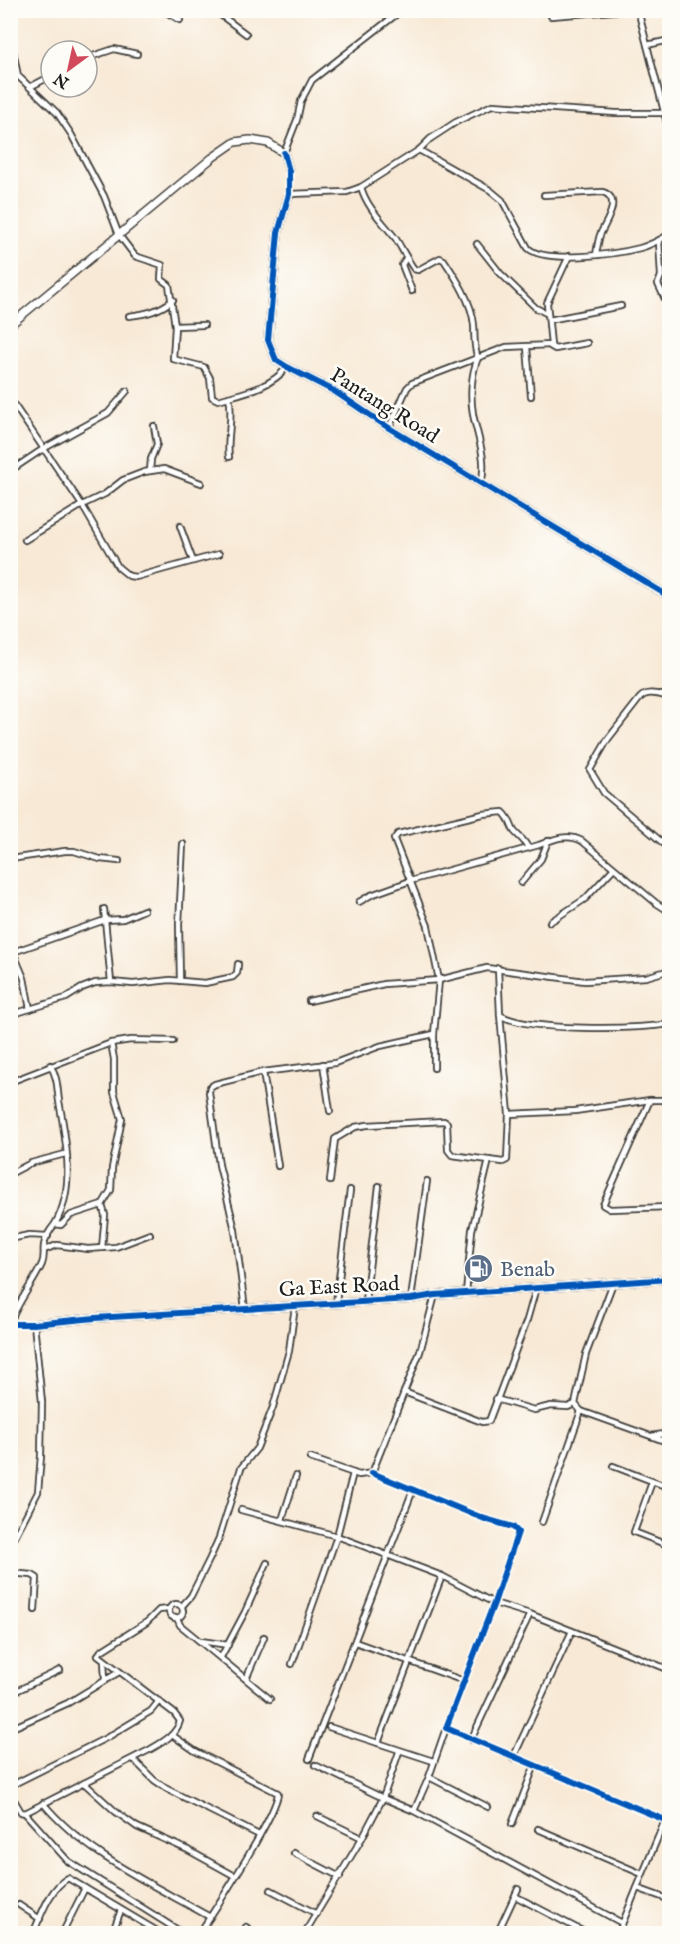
<svg xmlns="http://www.w3.org/2000/svg" width="680" height="1944" font-family="'IM FELL English',serif">
<style>
.lines{fill:none;stroke-linecap:round;stroke-linejoin:round}
.street-casing{stroke:#3d3b38;stroke-width:8}
.secondary-casing{stroke:#3d3b38;stroke-width:10}
.street{stroke:#fff;stroke-width:4.5}
.secondary{stroke:#fff;stroke-width:7}
.cycleway-casing{stroke:#fdfcf7;stroke-width:10}
.cycleway{stroke:#0057b8;stroke-width:6}
.labels{text-anchor:middle;stroke-width:5;stroke-linejoin:round;paint-order:stroke}
.street-label{font-size:21px;fill:#1c1c1c;stroke:#fdfcf7}
.service-label{font-size:21px;fill:#4e5e75;stroke:#fdfcf7;text-anchor:start}
</style>
<rect width="100%" height="100%" fill="#fdfcf7"/>
<filter id="ink" filterUnits="userSpaceOnUse"><feTurbulence type="fractalNoise" baseFrequency=".0167" numOctaves="2"/><feDisplacementMap in="SourceGraphic" scale="12" xChannelSelector="R" yChannelSelector="G"/><feConvolveMatrix kernelMatrix="1 2 1 2 8 2 1 2 1" color-interpolation-filters="sRGB"/></filter>
<filter id="wash" filterUnits="userSpaceOnUse"><feTurbulence type="fractalNoise" baseFrequency=".008" numOctaves="4" result="noise"/><feDisplacementMap in="SourceGraphic" scale="24" xChannelSelector="R" yChannelSelector="G"/><feGaussianBlur stdDeviation="1.35" result="paint"/><feColorMatrix in="noise" values="0 0 0 0 0 0 0 0 0 0 0 0 0 0 0 0 0 1.4 0 .05"/><feComposite in="paint" operator="in"/></filter>
<g filter="url(#wash)">
<rect width="100%" height="100%" fill="#f8e9d6"/>
</g>
<g filter="url(#ink)">
<g class="lines">
<defs>
<g id="street">
<polyline points="163,10 180,20"/>
<polyline points="214,10 246,34"/>
<polyline points="638,10 670,135"/>
<polyline points="551,16 626,10"/>
<polyline points="10,36 18,76"/>
<polyline points="647,45 670,40"/>
<polyline points="87,58 114,49 137,54"/>
<path d="M10,75L18,76L57,113L71,134L104,196L119,235L135,256L162,265L161,279L169,285L175,326L173,359L204,367L210,378L212,397L218,400C242,393 271,388 287,367"/>
<polyline points="30,87 51,76"/>
<path d="M419,150L490,190L502,200L528,248C544,264 617,254 640,248C651,245 660,240 670,234"/>
<polyline points="284,153 297,120 301,101 312,80 402,10"/>
<path d="M361,187C367,208 383,222 396,239C402,249 407,259 414,269L418,270L440,258L444,260C456,278 472,302 474,325C475,337 473,346 478,358C471,374 470,396 473,414C477,436 488,460 481,483"/>
<polyline points="289,194 347,192 361,187 419,150 430,139 456,122 492,105 616,113 663,113 670,109"/>
<path d="M544,195L603,192C623,199 605,223 600,235C598,241 597,249 596,255"/>
<polyline points="659,241 661,276 658,284 665,299"/>
<polyline points="477,244 500,273 536,308 548,314"/>
<polyline points="406,258 402,265 412,291"/>
<path d="M129,316C146,314 159,311 173,300"/>
<polyline points="549,320 621,306"/>
<polyline points="175,326 204,325"/>
<polyline points="550,346 555,349 587,343"/>
<polyline points="527,347 531,396"/>
<polyline points="10,399 82,505 118,567 129,576 136,577 219,554"/>
<polyline points="389,428 407,388 412,383 506,347 551,345 547,303 569,256"/>
<path d="M229,457C226,437 234,417 229,397"/>
<polyline points="10,471 43,449 108,413 127,391"/>
<polyline points="150,471 151,459 157,444 154,426"/>
<polyline points="180,526 193,561"/>
<polyline points="25,540 82,505 105,494 123,480 144,472 164,469 201,483"/>
<path d="M670,697C659,695 648,690 640,698L608,739L590,770L604,793L670,849"/>
<polyline points="10,859 65,851 74,851 100,859 119,861"/>
<polyline points="521,883 541,859 548,841"/>
<path d="M359,902L371,895L410,881L539,845C554,839 568,833 582,841L656,903L670,912"/>
<polyline points="104,909 111,982"/>
<polyline points="550,922 585,899 613,869"/>
<polyline points="180,981 179,924 183,844"/>
<polyline points="309,1001 384,984 439,980 487,968 585,981 646,977 670,970"/>
<polyline points="30,1009 24,978 13,952 105,920 123,919 144,910"/>
<polyline points="10,1015 66,998 82,988 95,983 111,982 133,984 170,980 205,983 233,977 237,973 238,964"/>
<path d="M500,1015C528,1032 635,1029 670,1024"/>
<polyline points="323,1064 330,1111"/>
<path d="M50,1065C58,1077 57,1088 59,1101C66,1140 76,1188 55,1224"/>
<path d="M434,1068V1034L439,980L428,926L394,839L398,834L483,814L503,812C510,818 510,824 514,831C519,837 525,840 528,848"/>
<polyline points="263,1072 278,1166"/>
<polyline points="10,1082 111,1043 131,1040 173,1041"/>
<polyline points="650,1100 603,1205 610,1209 670,1207"/>
<polyline points="509,1114 575,1111 650,1100 670,1100"/>
<polyline points="10,1174 31,1163 65,1154"/>
<polyline points="330,1181 335,1139 355,1127 367,1125 444,1121 447,1123 448,1150 452,1155 503,1162 507,1160 509,1114 500,1015 498,968"/>
<polyline points="102,1205 105,1215 102,1248"/>
<polyline points="10,1239 29,1235 48,1236"/>
<polyline points="44,1250 57,1245 88,1249 116,1247 150,1234"/>
<polyline points="466,1293 472,1230 489,1160"/>
<polyline points="411,1299 427,1181"/>
<polyline points="365,1301 379,1186"/>
<polyline points="336,1303 350,1190"/>
<polyline points="245,1309 235,1230 219,1165 209,1092 210,1087 215,1084 263,1072 335,1063 380,1046 434,1034"/>
<path d="M10,1323C18,1301 33,1284 42,1264C45,1257 43,1252 44,1245C45,1238 50,1230 55,1224L61,1225L71,1215L102,1205L111,1190L112,1168L122,1119L114,1092V1059L111,1043"/>
<polyline points="404,1392 482,1422 489,1421 527,1320 536,1288"/>
<polyline points="496,1399 534,1410 551,1406 568,1407 575,1404"/>
<polyline points="581,1411 575,1404 586,1354 613,1283"/>
<polyline points="581,1411 670,1443"/>
<polyline points="651,1436 670,1433"/>
<polyline points="310,1458 359,1475 372,1473 420,1352 435,1295"/>
<polyline points="613,1466 670,1488"/>
<polyline points="372,1473 485,1519 513,1527 518,1532 494,1603 446,1728 665,1820"/>
<polyline points="652,1482 634,1532 670,1546"/>
<polyline points="241,1510 337,1536 442,1576 494,1603 530,1614 670,1670"/>
<polyline points="282,1520 296,1476"/>
<polyline points="542,1522 581,1411"/>
<polyline points="10,1546 38,1492 41,1456 42,1402 34,1324"/>
<polyline points="10,1573 32,1575 37,1578 35,1610"/>
<circle cx="176" cy="1611" r="7"/>
<polyline points="182,1606 191,1596 210,1558 219,1538 241,1468 257,1448 273,1407 289,1351 295,1306"/>
<polyline points="177,1618 180,1625 270,1699"/>
<polyline points="201,1641 228,1645"/>
<polyline points="355,1642 464,1681"/>
<polyline points="221,1657 245,1612 267,1563"/>
<polyline points="104,1661 105,1680"/>
<polyline points="292,1664 337,1536 353,1473"/>
<polyline points="246,1679 264,1637"/>
<polyline points="10,1694 60,1670"/>
<polyline points="329,1727 433,1761"/>
<polyline points="10,1729 68,1703 119,1672"/>
<path d="M172,1735L195,1751L278,1793C277,1814 214,1911 199,1934"/>
<polyline points="471,1740 530,1614"/>
<polyline points="378,1743 442,1576"/>
<polyline points="513,1758 572,1631"/>
<polyline points="133,1759 154,1780 167,1789 259,1835"/>
<polyline points="309,1759 413,1490"/>
<polyline points="315,1765 383,1798 414,1811 622,1923"/>
<polyline points="429,1777 488,1807"/>
<polyline points="84,1783 116,1812 137,1827 188,1850 235,1876"/>
<polyline points="10,1786 108,1737 151,1711 159,1701"/>
<polyline points="10,1793 21,1812 25,1813 68,1861 184,1934"/>
<path d="M43,1803C86,1855 152,1884 210,1917"/>
<polyline points="414,1811 429,1777 446,1728"/>
<path d="M25,1813L151,1749C163,1742 176,1735 180,1721L174,1713L98,1655L101,1651L147,1622L159,1610L169,1609"/>
<polyline points="317,1816 362,1838"/>
<polyline points="512,1824 534,1767"/>
<polyline points="538,1829 642,1874"/>
<polyline points="294,1853 340,1877"/>
<polyline points="637,1888 670,1900"/>
<polyline points="271,1890 317,1914"/>
<polyline points="515,1896 586,1933"/>
<polyline points="19,1905 40,1919"/>
<polyline points="246,1927 255,1934"/>
<polyline points="10,1931 14,1934"/>
<path d="M33,1934C41,1915 50,1888 68,1878L162,1934"/>
<polyline points="62,1934 85,1888"/>
<polyline points="112,1934 121,1910"/>
<polyline points="304,1934 362,1838 383,1798 399,1752"/>
<polyline points="497,1934 518,1889"/>
<polyline points="618,1934 670,1808"/>
</g>
<g id="secondary">
<polyline points="10,325 212,158 235,142 250,140 268,143 284,153 289,171 289,194 278,233 268,340 276,360 287,367 334,391 389,428 670,597"/>
<polyline points="10,1324 34,1324 95,1318 411,1299 435,1295 670,1279"/>
</g>
</defs>
<use href="#street" class="street-casing"/>
<use href="#secondary" class="secondary-casing"/>
<use href="#street" class="street"/>
<use href="#secondary" class="secondary"/>
<defs>
<g id="cycleway">
<polyline points="284,153 289,171 289,194 278,233 268,340 276,360 287,367 334,391 389,428 670,597"/>
<polyline points="10,1324 34,1324 95,1318 411,1299 435,1295 670,1279"/>
<polyline points="372,1473 485,1519 513,1527 518,1532 494,1603 446,1728 665,1820"/>
</g>
</defs>
<use href="#cycleway" class="cycleway-casing"/>
<use href="#cycleway" class="cycleway"/>
</g>
</g>
<defs>
<symbol id="fuel-disc" viewBox="-11 -11 22 22"><circle r="9.5" fill="#5c6f8a" stroke="#fdfcf7"/><path d="M-5.5-6h7V0h2V4h1.3V-2.5L3-4.5l.8-.8L6-3V5H2.5V1h-1V6h-7ZM-4.2-4.7v3.2H.2V-4.7Z" fill="#fff"/></symbol>
</defs>
<g fill-rule="evenodd">
<use href="#fuel-disc" x="462" y="1252" width="33" height="33"/>
</g>
<g class="labels">
<g class="street-label">
<text transform="translate(385 405) rotate(32)" y="7">Pantang Road</text>
<text transform="translate(339 1286) rotate(-3)" y="7">Ga East Road</text>
</g>
<g class="service-label">
<text x="500" y="1276">Benab</text>
</g>
</g>
<rect width="680" height="1944" fill="none" stroke="#fdfcf7" stroke-width="36"/>
<g transform="translate(69 69) rotate(213)"><circle r="28" fill="#fdfcf7" stroke="#a3a29f" stroke-width="1.5"/>
<path d="M0-4.5L10 22L0 15L-10 22Z" fill="#d1495b"/>
<text y="-9" font-size="16" font-weight="bold" text-anchor="middle" fill="#1c1c1c">N</text>
</g>
</svg>
